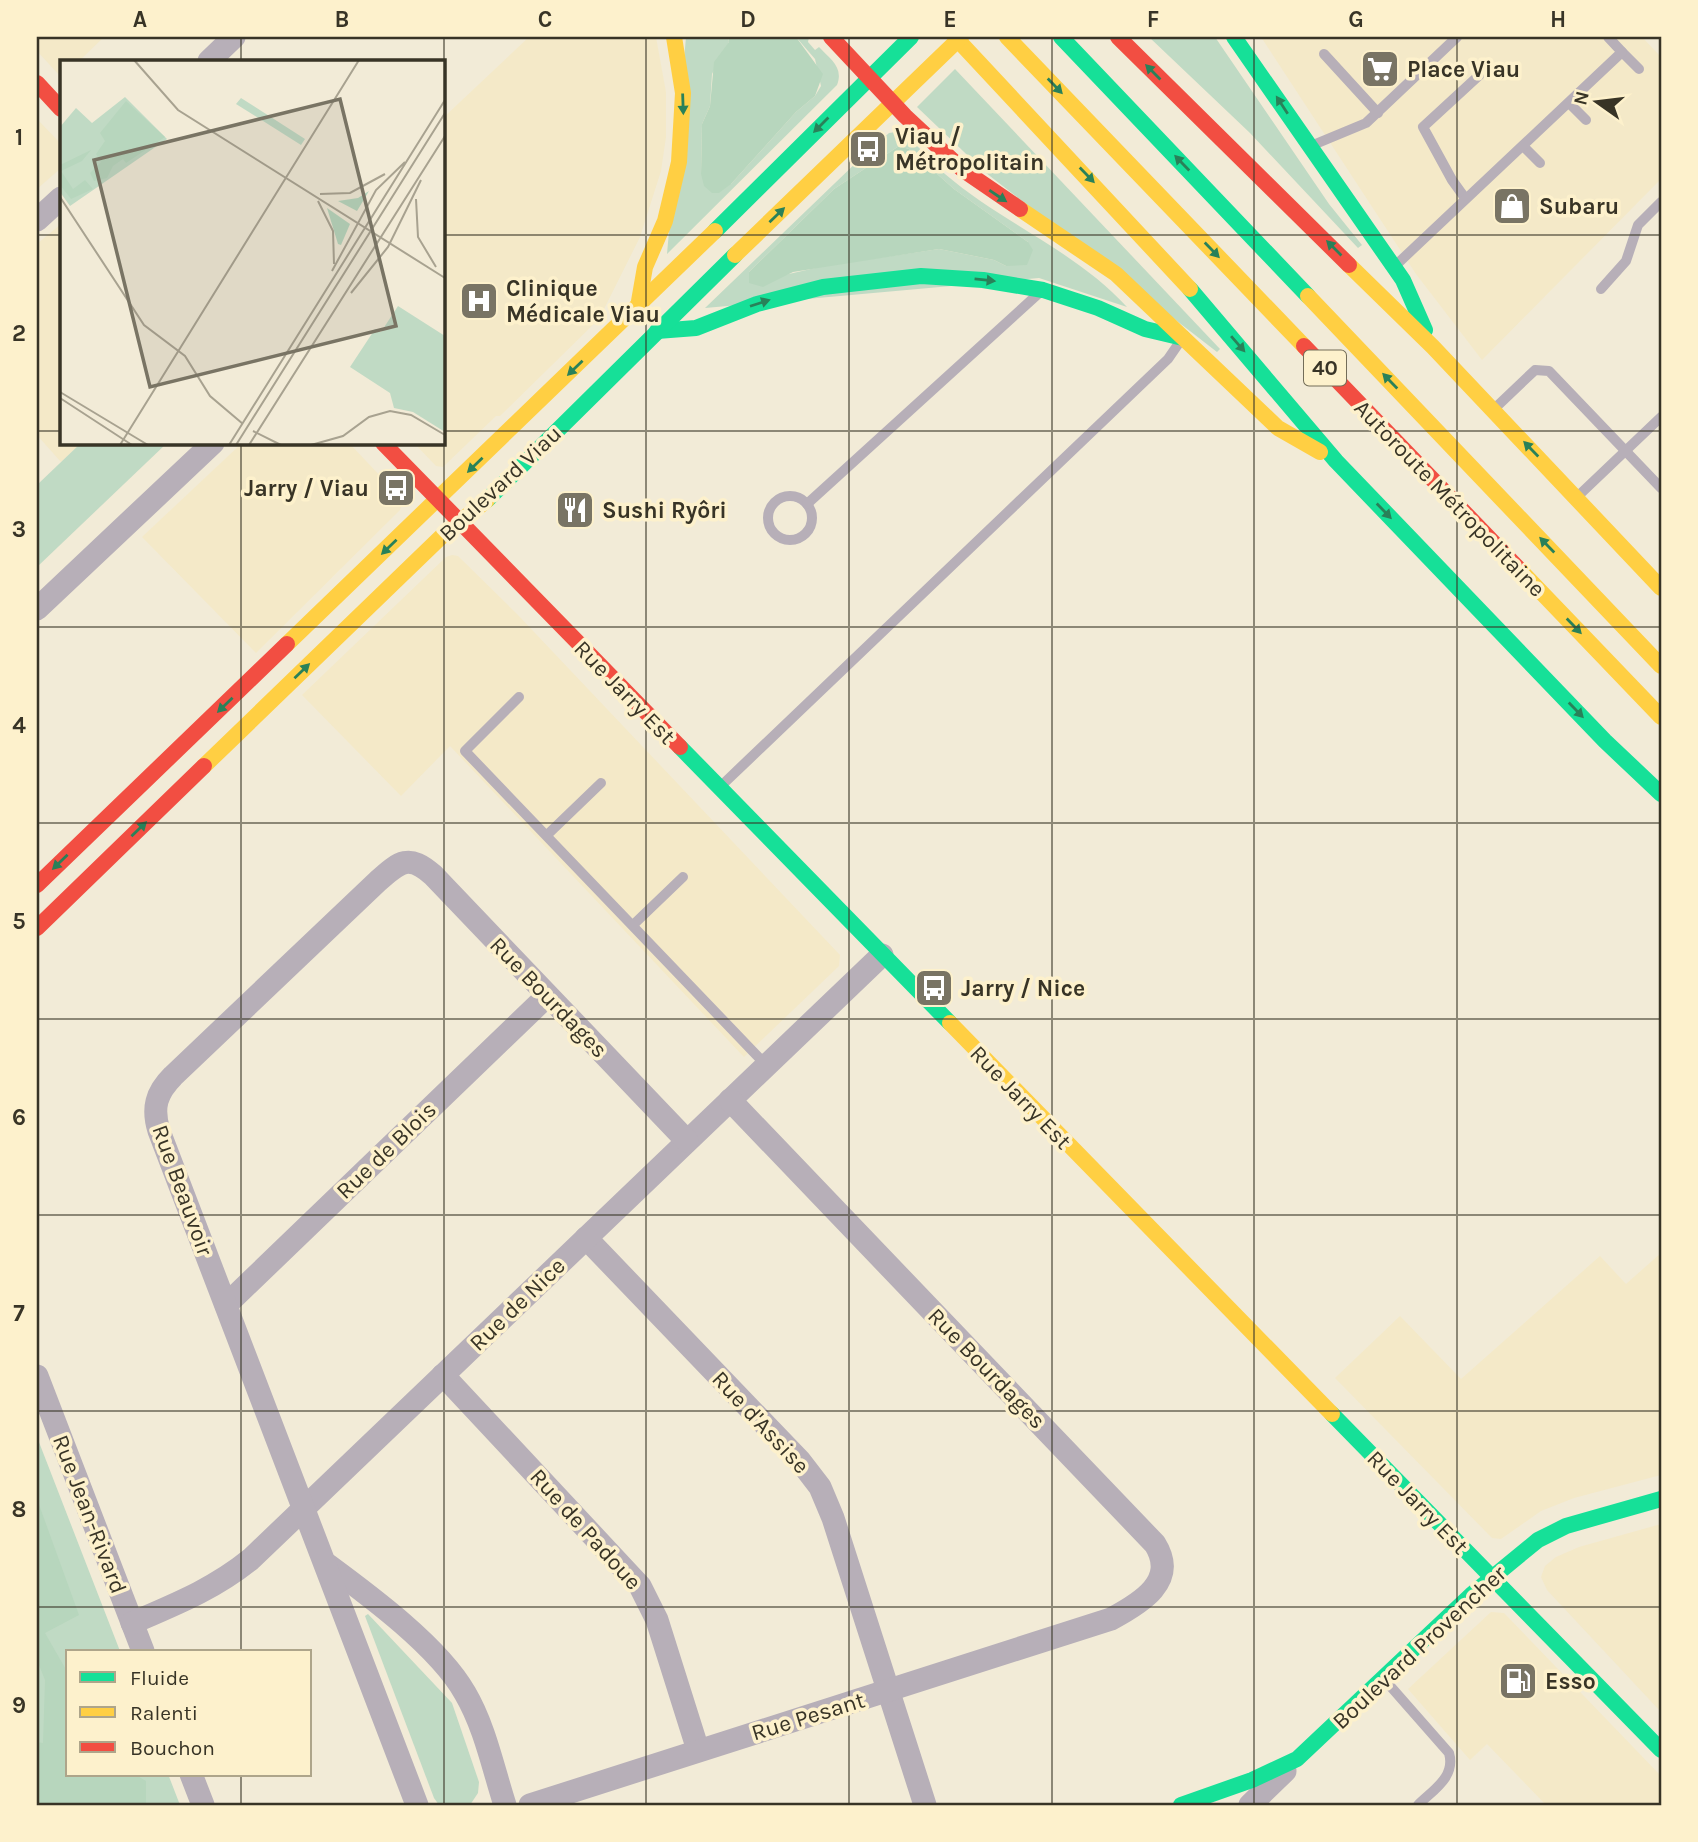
<svg xmlns="http://www.w3.org/2000/svg" width="1698" height="1842" font-family="Karla,sans-serif">
<style>
.built{fill:#f4e9c8}
.green{fill:#c0dac4;fill-rule:evenodd}
.forest{fill:#b7d6bd}
.lines{fill:none;stroke-linecap:round;stroke-linejoin:round}
.lane{stroke:#b7afb8;stroke-width:10}
.street{stroke:#b7afb8;stroke-width:23}
.fast{stroke:#16e098;stroke-width:16}
.slow{stroke:#ffcf43;stroke-width:16}
.jam{stroke:#f24e42;stroke-width:16}
.oneway{fill:#298159}
.grid{fill:none;stroke:#383426;stroke-width:2;stroke-opacity:0.55}
.labels{text-anchor:middle;stroke-width:7;stroke-linejoin:round;paint-order:stroke}
.shield{fill:#fdf1cc;stroke:#736d58;stroke-width:2}
.shield-label{font-size:21px;font-weight:bold;fill:#383426}
.poi-label{font-size:23px;font-weight:bold;fill:#383426;stroke:#fdf1cc;text-anchor:start}
.street-label{font-size:23px;fill:#383426;stroke:#fdf1cc}
.inset-road{fill:none;stroke:#a8a290;stroke-width:2}
.view{fill:#797464;fill-opacity:0.15;stroke:#797464;stroke-width:3.5}
.inset-edge{fill:none;stroke:#383426;stroke-width:3.5}
.neatline{fill:none;stroke:#383426;stroke-width:2.5}
.grid-label{font-size:23px;text-anchor:middle;font-weight:bold;fill:#383426}
</style>
<rect width="100%" height="100%" fill="#f2ebd7"/>
<g class="built">
<polygon points="37,37 104,37 79,61 61,61 61,77 37,51"/>
<polygon points="529,37 656,37 666,92 666,137 661,171 640,237 599,319 500,416 496,416 443,467 436,466 414,443 443,443 443,118"/>
<polygon points="1261,37 1642,37 1661,57 1661,179 1482,360 1416,274"/>
<polygon points="37,119 61,144 61,168 37,189"/>
<polygon points="61,224 61,443 81,443 61,462 37,435 37,244"/>
<polygon points="242,443 349,443 403,500 400,510 256,653 142,537"/>
<polygon points="452,555 458,556 517,614 840,955 839,966 744,1057 450,746 401,796 302,695 446,557"/>
<polygon points="1661,1253 1661,1475 1574,1498 1541,1511 1501,1539 1492,1538 1335,1378 1400,1316 1461,1379 1600,1256 1626,1284"/>
<polygon points="1661,1524 1661,1712 1547,1590 1541,1577 1545,1566 1556,1557 1579,1547"/>
<polygon points="1491,1612 1504,1613 1661,1776 1661,1805 1546,1805 1487,1744 1470,1760 1408,1689"/>
</g>
<g class="green">
<path d="M686,37H728L729,42L712,74L710,106L702,124L701,174L731,184L796,112L815,96L821,86L815,59L796,37H809L808,42L815,50L819,47C830,59 844,67 837,85L667,254Z"/>
<polygon points="1149,37 1215,37 1329,204 1362,245 1358,248 1250,133"/>
<polygon points="955,69 1220,349 1217,352 986,173 917,107"/>
<path d="M896,132C914,138 931,162 945,174C1002,223 1076,251 1127,307L1039,278L705,308L861,158L865,161L872,154L869,151L889,133ZM899,146L909,149L954,189L1028,242L1006,266L994,260L939,249L824,266L780,276L749,272L834,189Z"/>
<polygon points="81,443 167,443 37,567 37,485"/>
<polygon points="37,1437 120,1651 68,1651 68,1774 168,1774 180,1805 37,1805"/>
<polygon points="368,1614 452,1703 479,1782 478,1793 470,1805 439,1805 434,1798 365,1616"/>
</g>
<g class="forest">
<polygon points="728,37 796,37 823,74 815,96 796,112 731,184 719,193 712,193 704,186 701,174 702,124 710,106 714,62 729,42"/>
<polygon points="899,146 909,149 954,189 1028,242 1033,250 1027,265 1006,266 994,260 939,249 793,272 763,287 749,283 749,272 834,189"/>
<polygon points="37,1499 79,1615 45,1633 68,1673 68,1774 134,1774 146,1781 146,1805 37,1805 37,1742 43,1743 45,1680 37,1660"/>
</g>
<g class="lines">
<g class="lane">
<polyline points="1622,52 1639,69"/>
<polyline points="1324,54 1378,113"/>
<polyline points="1569,103 1586,120"/>
<polyline points="1313,145 1366,123 1457,37"/>
<polyline points="1523,146 1540,163"/>
<polyline points="1465,198 1452,180 1423,127 1486,69"/>
<polyline points="1396,265 1622,52 1608,37"/>
<polyline points="1601,289 1626,261 1638,225 1661,202"/>
<polyline points="1495,408 1535,370 1549,371 1661,488"/>
<circle cx="790" cy="518" r="22"/>
<polyline points="1577,497 1661,417"/>
<polyline points="807,504 1038,294"/>
<polyline points="519,697 465,751 766,1065"/>
<polyline points="721,786 1168,359 1179,343"/>
<polyline points="547,835 601,783"/>
<polyline points="633,925 683,877"/>
<path d="M1384,1679L1449,1753C1456,1777 1433,1790 1418,1805"/>
</g>
<g class="street">
<polyline points="209,61 234,37"/>
<polyline points="37,220 61,198"/>
<polyline points="37,609 213,443"/>
<polyline points="586,1238 800,1461 820,1487 833,1518 925,1805"/>
<polyline points="226,1305 547,996"/>
<polyline points="443,1375 640,1586 657,1620 698,1750"/>
<polyline points="37,1376 143,1651"/>
<path d="M328,1565C370,1596 439,1647 465,1693C485,1727 493,1768 505,1805"/>
<path d="M132,1623C176,1604 214,1589 251,1559L882,955"/>
<polyline points="191,1774 203,1805"/>
<path d="M417,1805L159,1131C152,1108 156,1093 173,1076L378,881C400,861 409,854 433,875L687,1141"/>
<path d="M530,1805L1111,1619C1141,1603 1178,1581 1155,1544L730,1100"/>
<polyline points="1250,1805 1285,1771"/>
</g>
<g class="fast">
<polyline points="1061,37 1308,296"/>
<polyline points="1234,37 1403,280 1425,330"/>
<polyline points="715,231 911,37"/>
<polyline points="1190,289 1336,461 1605,741 1661,794"/>
<polyline points="657,331 696,328 757,304 823,287 921,276 983,280 1043,290 1098,308 1145,329 1183,338"/>
<polyline points="487,500 735,255"/>
<polyline points="680,747 950,1023"/>
<polyline points="1332,1414 1661,1750"/>
<polyline points="1181,1805 1252,1780 1297,1759 1471,1595 1538,1540 1566,1526 1661,1499"/>
</g>
<g class="slow">
<polyline points="955,37 1190,289"/>
<polyline points="1007,37 1304,346"/>
<polyline points="1020,209 1116,274 1278,428 1320,452"/>
<polyline points="735,255 961,37"/>
<polyline points="1349,265 1433,347 1661,588"/>
<polyline points="1308,296 1661,666"/>
<polyline points="638,307 645,267 665,221 679,162 683,93 674,37"/>
<polyline points="1518,568 1661,717"/>
<polyline points="287,644 715,231"/>
<polyline points="204,766 441,537 487,500"/>
<polyline points="950,1023 1332,1414"/>
</g>
<g class="jam">
<polyline points="831,37 905,116 963,170 1020,209"/>
<polyline points="1118,37 1349,265"/>
<polyline points="37,83 61,109"/>
<polyline points="1304,346 1518,568"/>
<polyline points="383,443 680,747"/>
<polyline points="37,885 287,644"/>
<polyline points="37,928 204,766"/>
</g>
</g>
<defs><path id="oneway-solid" d="M-6-.8H1V-3.2L6.5 0L1 3.2V.8H-6Z" transform="scale(1.75)"/></defs>
<g class="oneway">
<use href="#oneway-solid" transform="translate(1153 72) rotate(-135)"/>
<use href="#oneway-solid" transform="translate(1055 86) rotate(46)"/>
<use href="#oneway-solid" transform="translate(683 104) rotate(88)"/>
<use href="#oneway-solid" transform="translate(1282 105) rotate(-123)"/>
<use href="#oneway-solid" transform="translate(821 125) rotate(135)"/>
<use href="#oneway-solid" transform="translate(1182 163) rotate(-134)"/>
<use href="#oneway-solid" transform="translate(1087 175) rotate(46)"/>
<use href="#oneway-solid" transform="translate(998 196) rotate(34)"/>
<use href="#oneway-solid" transform="translate(777 215) rotate(-44)"/>
<use href="#oneway-solid" transform="translate(1334 248) rotate(-135)"/>
<use href="#oneway-solid" transform="translate(1212 250) rotate(46)"/>
<use href="#oneway-solid" transform="translate(985 280) rotate(6)"/>
<use href="#oneway-solid" transform="translate(760 303) rotate(-18)"/>
<use href="#oneway-solid" transform="translate(1238 344) rotate(49)"/>
<use href="#oneway-solid" transform="translate(575 368) rotate(136)"/>
<use href="#oneway-solid" transform="translate(1390 381) rotate(-134)"/>
<use href="#oneway-solid" transform="translate(1531 449) rotate(-134)"/>
<use href="#oneway-solid" transform="translate(475 465) rotate(136)"/>
<use href="#oneway-solid" transform="translate(1384 511) rotate(46)"/>
<use href="#oneway-solid" transform="translate(1547 545) rotate(-134)"/>
<use href="#oneway-solid" transform="translate(389 547) rotate(136)"/>
<use href="#oneway-solid" transform="translate(1574 626) rotate(46)"/>
<use href="#oneway-solid" transform="translate(302 671) rotate(-44)"/>
<use href="#oneway-solid" transform="translate(225 705) rotate(136)"/>
<use href="#oneway-solid" transform="translate(1576 710) rotate(46)"/>
<use href="#oneway-solid" transform="translate(139 829) rotate(-44)"/>
<use href="#oneway-solid" transform="translate(60 862) rotate(136)"/>
</g>
<path class="grid" d="M241,37V61M444,37V1805M646,37V1805M849,37V1805M1052,37V1805M1254,37V1805M1457,37V1805M37,235H61M443,235H1661M37,431H61M443,431H1661M241,443V1651M37,627H1661M37,823H1661M37,1019H1661M37,1215H1661M37,1411H1661M37,1607H1661M241,1774V1805"/>
<defs>
<symbol id="supermarket-square" viewBox="-11 -11 22 22"><rect x="-9" y="-9" width="18" height="18" rx="4" fill="#797464" stroke="#fdf1cc"/><path d="M-6-5.5h2.5l.6 2H6L4.5 2H-2.5L-4.4-4H-6ZM-1.5 3.2a1.3 1.3 0 1 0 .1 0ZM3 3.2a1.3 1.3 0 1 0 .1 0Z" fill="#fff"/></symbol>
<symbol id="bus-square" viewBox="-11 -11 22 22"><rect x="-9" y="-9" width="18" height="18" rx="4" fill="#797464" stroke="#fdf1cc"/><path d="M-5-6H5V4H4V6H2V4H-2V6H-4V4H-5ZM-3.5-4V0h7V-4ZM-3.5 1.2v1.5H-2V1.2ZM2 1.2v1.5H3.5V1.2Z" fill="#fff"/></symbol>
<symbol id="shop-square" viewBox="-11 -11 22 22"><rect x="-9" y="-9" width="18" height="18" rx="4" fill="#797464" stroke="#fdf1cc"/><path d="M-5-2.5h2.3a2.7 3.5 0 0 1 5.4 0H5L5.5 6h-11ZM-1.5-2.5h3a1.5 2.3 0 0 0-3 0Z" fill="#fff"/></symbol>
<symbol id="hospital-square" viewBox="-11 -11 22 22"><rect x="-9" y="-9" width="18" height="18" rx="4" fill="#797464" stroke="#fdf1cc"/><path d="M-5-5h3v3.5h4V-5h3V5h-3V1.5h-4V5h-3Z" fill="#fff"/></symbol>
<symbol id="restaurant-square" viewBox="-11 -11 22 22"><rect x="-9" y="-9" width="18" height="18" rx="4" fill="#797464" stroke="#fdf1cc"/><path d="M-5-6h1v4h1v-4h1v4h1v-4h1v5L-1.5 .5V6h-2V.5L-5-1ZM5-6V6H3V1.5H1.5Q1.5-4 5-6Z" fill="#fff"/></symbol>
<symbol id="fuel-square" viewBox="-11 -11 22 22"><rect x="-9" y="-9" width="18" height="18" rx="4" fill="#797464" stroke="#fdf1cc"/><path d="M-5.5-6h7V0h2V4h1.3V-2.5L3-4.5l.8-.8L6-3V5H2.5V1h-1V6h-7ZM-4.2-4.7v3.2H.2V-4.7Z" fill="#fff"/></symbol>
</defs>
<g fill-rule="evenodd">
<use href="#supermarket-square" x="1358" y="47" width="44" height="44"/>
<use href="#bus-square" x="846" y="127" width="44" height="44"/>
<use href="#shop-square" x="1490" y="184" width="44" height="44"/>
<use href="#hospital-square" x="457" y="279" width="44" height="44"/>
<use href="#bus-square" x="374" y="466" width="44" height="44"/>
<use href="#restaurant-square" x="553" y="488" width="44" height="44"/>
<use href="#bus-square" x="912" y="966" width="44" height="44"/>
<use href="#fuel-square" x="1496" y="1659" width="44" height="44"/>
</g>
<g class="labels">
<rect class="shield" x="1304" y="350.5" width="42" height="35" rx="5"/>
<g class="shield-label">
<text x="1325" y="375">40</text>
</g>
<g class="poi-label">
<text x="1407" y="77">Place Viau</text>
<text x="895" y="144">Viau /<tspan x="895" dy="26">Métropolitain</tspan></text>
<text x="1539" y="214">Subaru</text>
<text x="506" y="296">Clinique<tspan x="506" dy="26">Médicale Viau</tspan></text>
<text x="369" y="496" text-anchor="end">Jarry / Viau</text>
<text x="602" y="518">Sushi Ryôri</text>
<text x="961" y="996">Jarry / Nice</text>
<text x="1545" y="1689">Esso</text>
</g>
<g class="street-label">
<text transform="translate(500 483) rotate(-43)" y="8">Boulevard Viau</text>
<text transform="translate(1450 498) rotate(46)" y="8">Autoroute Métropolitaine</text>
<text transform="translate(625 692) rotate(46)" y="8">Rue Jarry Est</text>
<text transform="translate(549 997) rotate(46)" y="8">Rue Bourdages</text>
<text transform="translate(1021 1097) rotate(46)" y="8">Rue Jarry Est</text>
<text transform="translate(386 1150) rotate(-44)" y="8">Rue de Blois</text>
<text transform="translate(183 1190) rotate(70)" y="8">Rue Beauvoir</text>
<text transform="translate(517 1304) rotate(-44)" y="8">Rue de Nice</text>
<text transform="translate(987 1368) rotate(46)" y="8">Rue Bourdages</text>
<text transform="translate(761 1422) rotate(47)" y="8">Rue d'Assise</text>
<text transform="translate(1418 1502) rotate(46)" y="8">Rue Jarry Est</text>
<text transform="translate(90 1514) rotate(69)" y="8">Rue Jean-Rivard</text>
<text transform="translate(586 1529) rotate(48)" y="8">Rue de Padoue</text>
<text transform="translate(1419 1647) rotate(-43)" y="8">Boulevard Provencher</text>
<text transform="translate(808 1716) rotate(-17)" y="8">Rue Pesant</text>
</g>
</g>
<g transform="translate(60 60)">
<rect width="385" height="385" fill="#f2ebd7"/>
<path d="M65,37L107,79L10,146L0,132V67L16,48L32,63ZM181,38L245,79L241,85L176,44ZM338,246L385,276V372L353,352L334,348L330,333L290,307L315,269L321,272Z" fill="#c0dac4"/>
<path d="M66,41L105,77L66,103L63,99L53,106L47,118L34,121L30,113L41,102L36,94L45,81L40,73ZM31,90L22,101L1,111L13,129L25,120L33,129L11,139L0,125V105ZM309,131L297,151L278,141L298,138ZM267,148L290,164L281,185L278,184Z" fill="#b7d6bd"/>
<path class="inset-road" d="M74,0L118,50L385,218M260,134L290,133L325,114M0,137L84,265L125,296L150,336L183,364M356,139L358,177L376,207M258,141L273,171L274,204M272,211L316,130L345,102M291,233L328,187L361,120M0,332L88,385M0,338L72,385M193,371L221,385M60,385L299,0M169,385L385,40M176,385L385,53M189,385L385,76M251,385L283,376L309,357L330,351L351,355L385,375"/>
<path class="view" d="M280,39L336,266L90,327L34,100Z"/>
<rect width="385" height="385" class="inset-edge"/>
</g>
<rect width="1698" height="1842" fill="none" stroke="#fdf1cc" stroke-width="77"/>
<rect x="66" y="1650" width="245" height="126" fill="#fdf1cc" stroke="#aea58a" stroke-width="2"/>
<rect x="80" y="1672" width="35" height="10" fill="#16e098" stroke="#aea58a" stroke-width="2"/>
<text x="130" y="1685" font-size="21" fill="#383426">Fluide</text>
<rect x="80" y="1707" width="35" height="10" fill="#ffcf43" stroke="#aea58a" stroke-width="2"/>
<text x="130" y="1720" font-size="21" fill="#383426">Ralenti</text>
<rect x="80" y="1742" width="35" height="10" fill="#f24e42" stroke="#aea58a" stroke-width="2"/>
<text x="130" y="1755" font-size="21" fill="#383426">Bouchon</text>
<g transform="translate(1597 102) rotate(284)" stroke="#fdf1cc" stroke-width="5" paint-order="stroke">
<path d="M0-5L12 26L0 18L-12 26Z" fill="#383426"/>
<text y="-10" font-size="19" font-weight="bold" text-anchor="middle" fill="#383426">N</text>
</g>
<rect x="38" y="38" width="1622" height="1766" class="neatline"/>
<g class="grid-label">
<text x="140" y="27">A</text>
<text x="342" y="27">B</text>
<text x="545" y="27">C</text>
<text x="748" y="27">D</text>
<text x="950" y="27">E</text>
<text x="1153" y="27">F</text>
<text x="1356" y="27">G</text>
<text x="1558" y="27">H</text>
<text x="19" y="145">1</text>
<text x="19" y="341">2</text>
<text x="19" y="537">3</text>
<text x="19" y="733">4</text>
<text x="19" y="929">5</text>
<text x="19" y="1125">6</text>
<text x="19" y="1321">7</text>
<text x="19" y="1517">8</text>
<text x="19" y="1713">9</text>
</g>
</svg>
